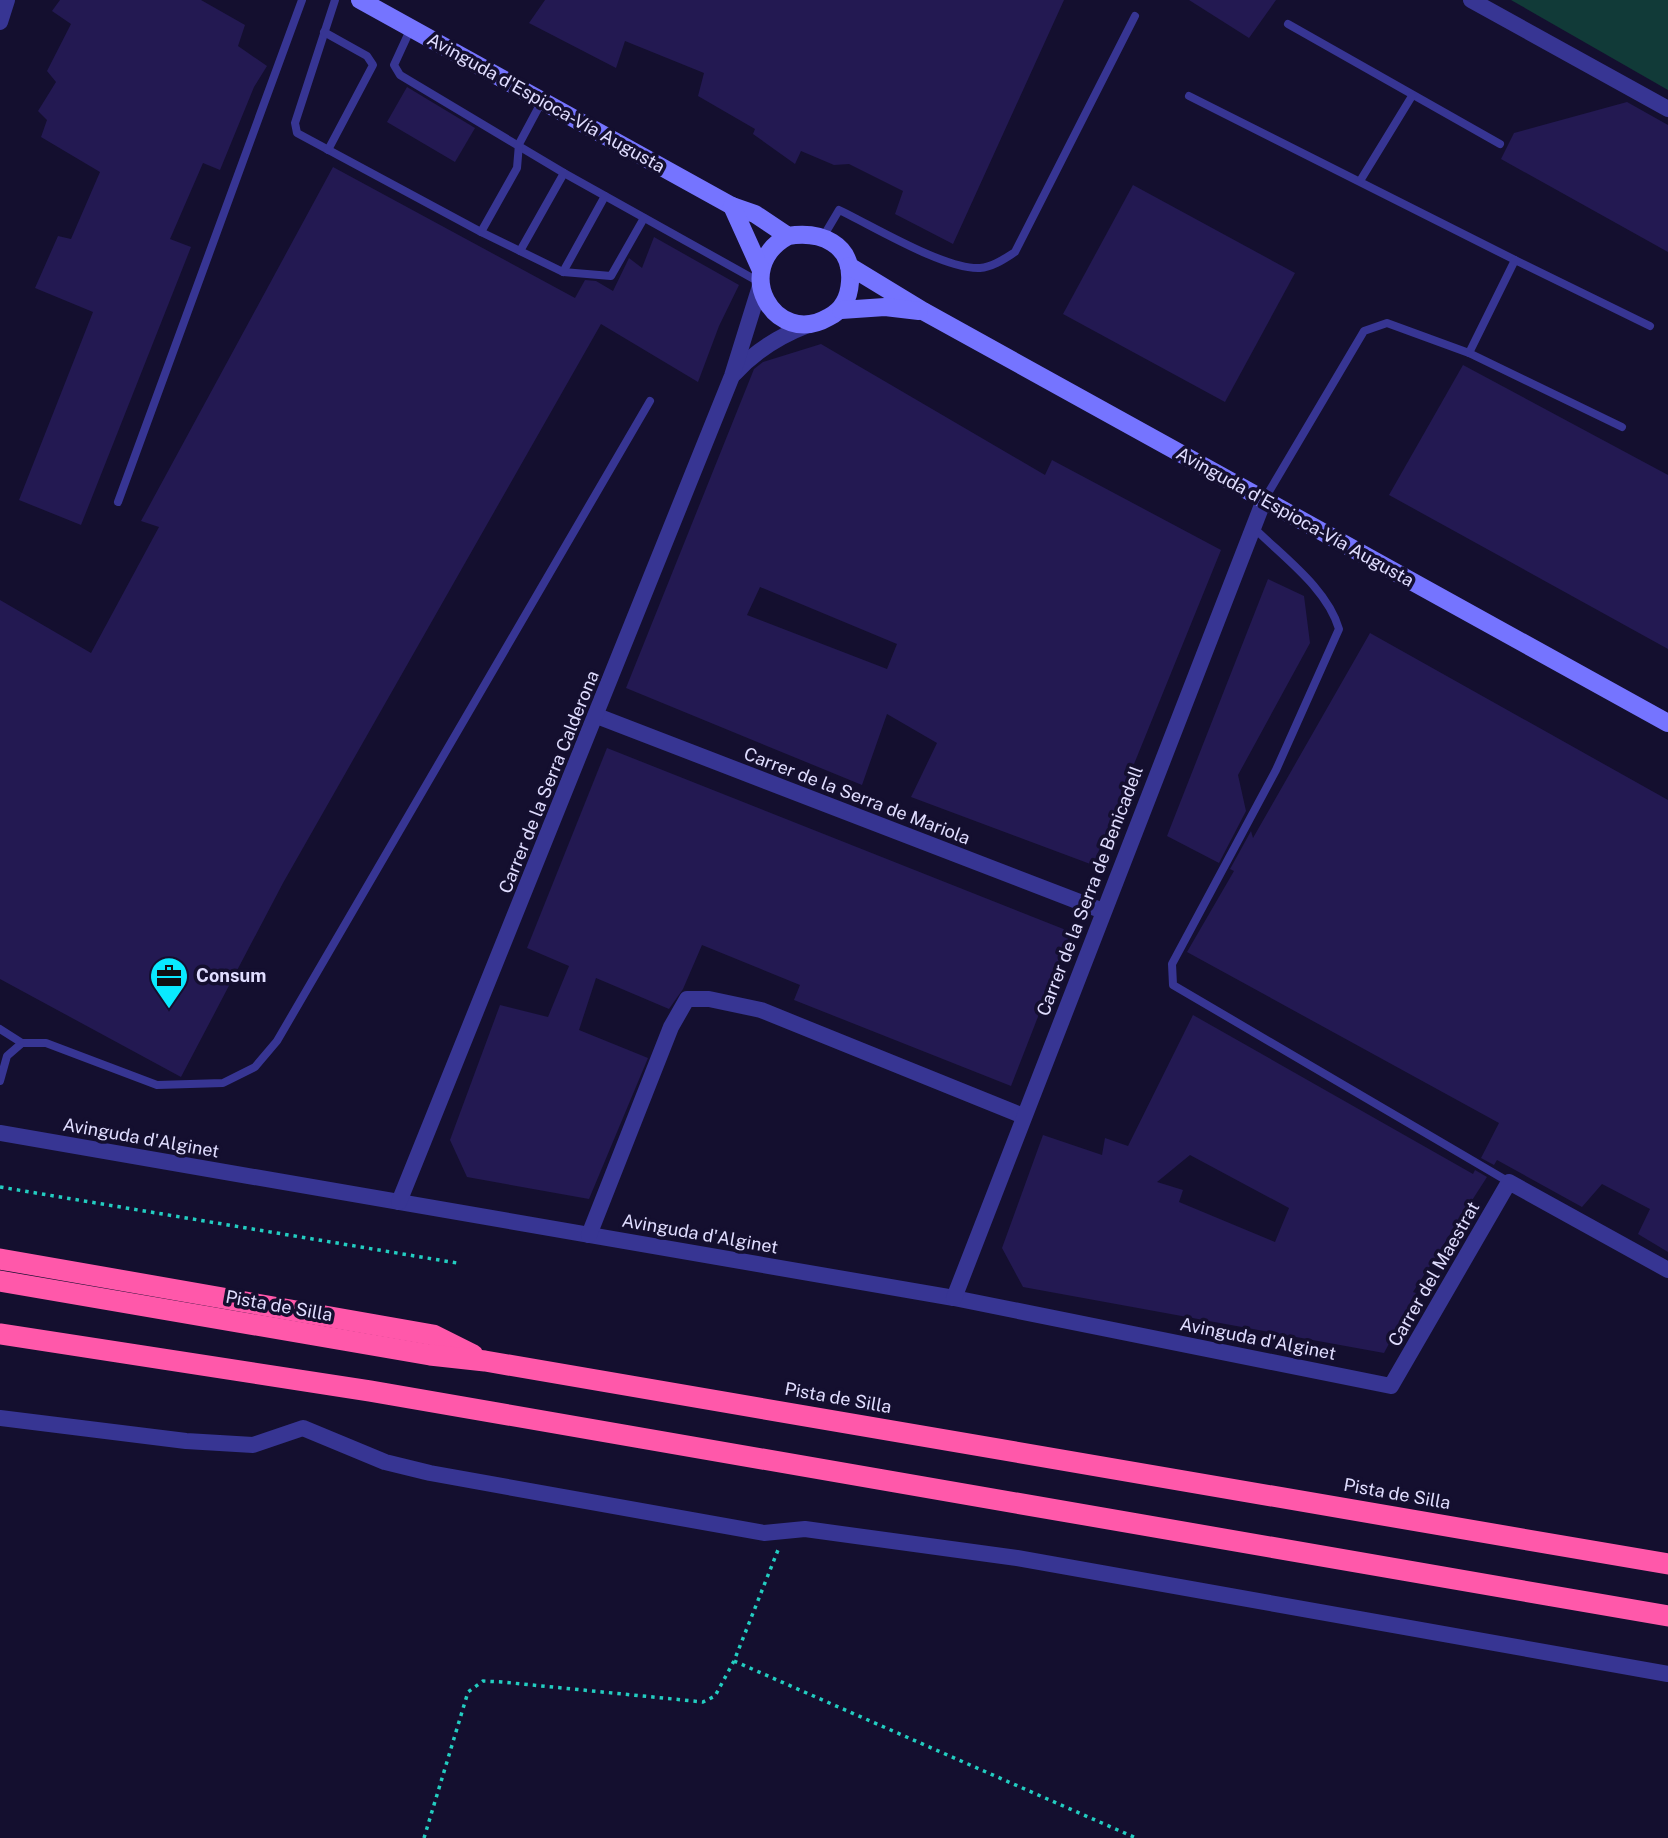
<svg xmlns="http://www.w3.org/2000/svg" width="1668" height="1838" font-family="'Public Sans',sans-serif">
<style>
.green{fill:#113a38}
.building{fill:#231952;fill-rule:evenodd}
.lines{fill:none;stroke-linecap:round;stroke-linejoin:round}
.path{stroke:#23cdc1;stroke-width:3.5;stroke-dasharray:3.5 5;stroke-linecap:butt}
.lane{stroke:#373593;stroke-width:8}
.street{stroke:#373593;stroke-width:16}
.secondary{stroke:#7574ff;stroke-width:18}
.highway{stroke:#ff58aa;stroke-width:21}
.labels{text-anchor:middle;stroke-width:7;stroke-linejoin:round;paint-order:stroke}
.street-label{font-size:18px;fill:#e0ddff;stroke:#140f2f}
.poi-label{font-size:18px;font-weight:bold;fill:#e0ddff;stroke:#140f2f;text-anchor:start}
</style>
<rect width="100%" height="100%" fill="#140f2f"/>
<polygon class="green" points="1511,0 1668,0 1668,90"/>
<g class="building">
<polygon points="60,0 201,0 245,25 238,46 267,66 254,87 220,170 203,163 170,239 191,247 81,525 19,500 93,312 35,288 58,236 71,239 100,172 41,137 47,120 38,111 56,82 47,71 71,24 52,11"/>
<polygon points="545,0 1064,0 953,244 895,214 903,191 849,164 834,165 801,151 795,164 753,134 755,129 698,96 704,73 625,41 616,68 529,23"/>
<polygon points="1189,0 1276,0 1249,38"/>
<polygon points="407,87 475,128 455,162 387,122"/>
<polygon points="1627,102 1668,125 1668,252 1501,159 1514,133"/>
<polygon points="333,167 575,298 585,280 596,281 613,291 629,258 642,268 654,237 739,285 719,326 698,382 601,324 283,883 181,1077 0,979 0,600 91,653 159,527 141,521"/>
<polygon points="1133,185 1295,273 1225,402 1063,314"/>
<path d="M821,344L1045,475L1052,460L1221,550L1093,865L911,797L937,743L887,714L862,785L626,688L754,369L763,362ZM760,587L897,644L887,669L747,615Z"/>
<polygon points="1463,365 1668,475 1668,649 1389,495"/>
<polygon points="1268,579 1304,596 1310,643 1238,775 1246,811 1219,863 1167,836"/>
<polygon points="1370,633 1668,800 1668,1252 1638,1234 1650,1209 1602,1184 1582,1207 1497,1160 1494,1165 1481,1158 1499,1123 1187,952 1234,871 1230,869 1251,831 1253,838"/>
<polygon points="607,748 1071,932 1011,1086 794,1000 800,985 702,945 683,989 669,1009 596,978 579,1030 648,1058 589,1199 467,1177 450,1140 500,1005 548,1017 569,966 527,948"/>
<path d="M1193,1015L1473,1174L1475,1170L1487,1177L1413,1292L1416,1293L1384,1353L1023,1287L1002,1248L1043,1135L1102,1155L1105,1138L1128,1146ZM1190,1155L1289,1208L1275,1242L1179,1202L1183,1190L1157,1182Z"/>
</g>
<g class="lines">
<g class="path">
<polyline points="0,1187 457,1263"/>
<polyline points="734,1661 1136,1838"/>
<polyline points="424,1838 468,1692 483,1681 502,1682 703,1702 715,1696 734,1661 778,1550"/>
</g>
<g class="lane">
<polyline points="335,0 295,123 297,133 481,232"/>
<polyline points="1288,24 1500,144"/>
<polyline points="411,28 394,65 400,75 564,173 761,283"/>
<polyline points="324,32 367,56 373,65 328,150"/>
<polyline points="1189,96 1515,260"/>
<polyline points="542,101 519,144 517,168 481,232 563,272 611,276 644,218"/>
<polyline points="1360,181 1412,96"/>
<path d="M823,237L839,210C873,226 945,270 980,268C993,267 1004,259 1015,252L1135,16"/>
<polyline points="520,251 564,173"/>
<polyline points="563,272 605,196"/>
<polyline points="1469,353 1515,260 1650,326"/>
<polyline points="1264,500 1364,331 1387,323 1469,353 1622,427"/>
<polyline points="118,502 302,0"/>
<path d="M1253,527C1283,557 1327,588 1339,629L1276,770L1172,964L1173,985L1509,1182"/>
<polyline points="0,1029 22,1043"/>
<polyline points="0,1081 7,1056 22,1043 46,1043 157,1085 223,1083 255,1067 277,1041 650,401"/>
</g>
<g class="street">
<polyline points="1471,0 1668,109"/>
<polyline points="0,22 7,0"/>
<path d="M734,374C755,351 779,336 808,325"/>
<polyline points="597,716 1103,911"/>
<polyline points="0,1133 954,1298 1391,1386 1509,1182 1668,1270"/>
<polyline points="399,1202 732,376 761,283"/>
<polyline points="589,1235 671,1027 687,999 709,999 761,1010 1023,1116"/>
<polyline points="954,1298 1264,500"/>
<polyline points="0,1418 186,1441 253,1445 303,1428 385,1462 430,1473 764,1533 805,1529 1017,1558 1668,1674"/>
</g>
<g class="secondary">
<path d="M360,0L732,206L755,214L788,236C820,231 853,243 850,282C849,297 843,310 829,317C774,349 730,268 788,236"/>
<polyline points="732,206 760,268"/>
<polyline points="849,266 923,311 1668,723"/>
<polyline points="841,310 885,307 919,311"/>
</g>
<g class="highway">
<polyline points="0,1259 433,1335 473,1355"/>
<polyline points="0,1281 430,1355 485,1361 1668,1564"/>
<polyline points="0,1334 370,1391 1668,1616"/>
</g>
</g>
<defs>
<symbol id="office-pin" viewBox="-11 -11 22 30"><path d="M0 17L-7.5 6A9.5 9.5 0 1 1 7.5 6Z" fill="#09eaff" stroke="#140f2f"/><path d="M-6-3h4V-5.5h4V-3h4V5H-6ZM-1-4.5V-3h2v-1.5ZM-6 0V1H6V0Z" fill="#111"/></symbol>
</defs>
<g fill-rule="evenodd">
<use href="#office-pin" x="147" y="954" width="44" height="60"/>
</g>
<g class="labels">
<g class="street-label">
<text transform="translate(546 103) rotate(29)" y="6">Avinguda d'Espioca-Vía Augusta</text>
<text transform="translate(1295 517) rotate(29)" y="6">Avinguda d'Espioca-Vía Augusta</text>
<text transform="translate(549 782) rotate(-68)" y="6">Carrer de la Serra Calderona</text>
<text transform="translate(857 796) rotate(21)" y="6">Carrer de la Serra de Mariola</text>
<text transform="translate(1090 891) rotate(-69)" y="6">Carrer de la Serra de Benicadell</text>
<text transform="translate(141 1138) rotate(10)" y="6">Avinguda d'Alginet</text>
<text transform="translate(700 1234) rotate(10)" y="6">Avinguda d'Alginet</text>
<text transform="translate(1434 1274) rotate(-60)" y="6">Carrer del Maestrat</text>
<text transform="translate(279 1306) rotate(10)" y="6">Pista de Silla</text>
<text transform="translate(1258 1339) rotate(11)" y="6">Avinguda d'Alginet</text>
<text transform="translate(838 1398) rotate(10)" y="6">Pista de Silla</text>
<text transform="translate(1397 1494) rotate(10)" y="6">Pista de Silla</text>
</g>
<g class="poi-label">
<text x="196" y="982">Consum</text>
</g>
</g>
</svg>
